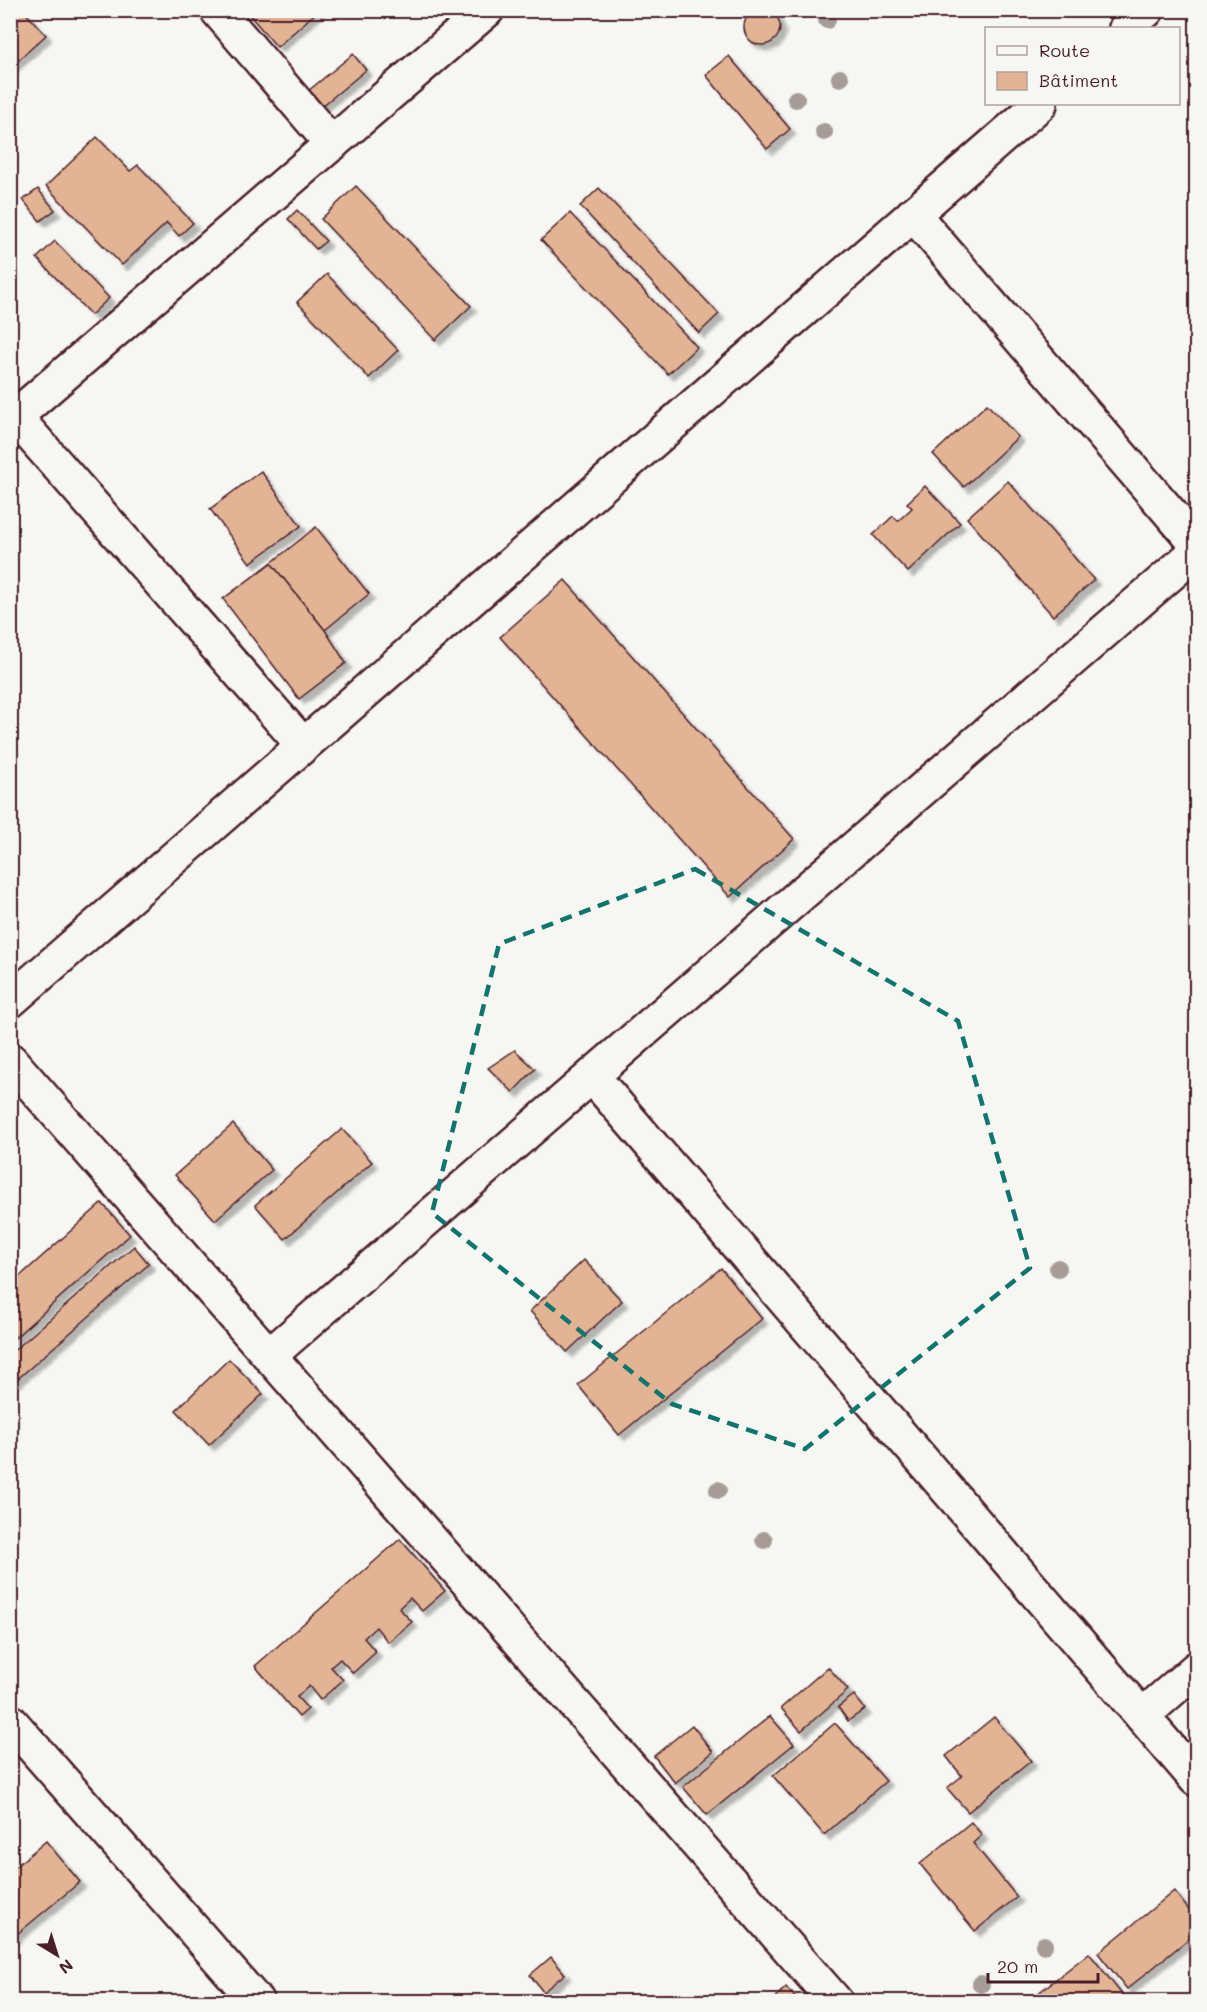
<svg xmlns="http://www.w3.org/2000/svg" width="1207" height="2012" font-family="Mali,sans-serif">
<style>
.building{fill:#e2b493;stroke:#4a1f2b;stroke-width:1.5;filter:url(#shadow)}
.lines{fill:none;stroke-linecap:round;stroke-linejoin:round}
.street-casing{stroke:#4a1f2b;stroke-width:38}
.secondary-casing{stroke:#4a1f2b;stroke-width:38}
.street{stroke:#f6f6f2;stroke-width:33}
.secondary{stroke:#f6f6f2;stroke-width:33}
.tree{fill:#a59c97}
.marked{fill:none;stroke:#0f766e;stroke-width:4.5;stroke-dasharray:12 8;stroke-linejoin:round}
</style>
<defs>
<filter id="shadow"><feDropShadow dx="5.5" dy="5.5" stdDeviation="1.5" flood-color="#0004"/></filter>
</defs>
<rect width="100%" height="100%" fill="#f6f6f2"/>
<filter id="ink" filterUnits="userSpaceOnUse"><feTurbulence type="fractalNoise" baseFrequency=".0167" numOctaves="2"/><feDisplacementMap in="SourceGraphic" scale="12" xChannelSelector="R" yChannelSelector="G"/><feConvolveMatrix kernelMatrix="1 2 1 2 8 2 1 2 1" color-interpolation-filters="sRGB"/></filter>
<g filter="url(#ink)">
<g class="building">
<circle cx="762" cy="27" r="18"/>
<polygon points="10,10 23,10 46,35 10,68"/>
<polygon points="245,10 319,10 277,47"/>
<polygon points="353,54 366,70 321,107 308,91"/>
<polygon points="729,56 790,129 767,149 706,75"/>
<polygon points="97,137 130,171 138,165 193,223 179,236 167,223 122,265 46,186"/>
<polygon points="356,186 471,306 435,340 321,219"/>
<polygon points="599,188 719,314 699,333 580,206"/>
<polygon points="38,189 55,210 40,221 23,200"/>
<polygon points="297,210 326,241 316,249 288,219"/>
<polygon points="570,213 697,347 668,374 541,240"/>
<polygon points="55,241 109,298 91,315 37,258"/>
<polygon points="327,274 398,350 369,378 297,302"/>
<polygon points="987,404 1018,437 964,487 933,454"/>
<polygon points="261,471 301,526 250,563 210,509"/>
<polygon points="1008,481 1094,580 1053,616 967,518"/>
<polygon points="925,486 960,523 908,572 873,535 893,516 898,521 912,508 907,503"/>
<polygon points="316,527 369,594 325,630 271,563"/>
<polygon points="271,563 325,630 346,663 299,699 223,599"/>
<polygon points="565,580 794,839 730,897 500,637"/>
<polygon points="515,1050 535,1069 513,1092 488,1068"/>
<polygon points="233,1124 272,1170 215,1220 175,1175"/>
<polygon points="342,1129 372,1162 285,1239 255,1205"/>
<polygon points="102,1203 130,1235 10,1342 10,1285"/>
<polygon points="134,1246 149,1264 14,1382 10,1378 10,1354"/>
<polygon points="584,1260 622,1301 567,1352 530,1311"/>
<polygon points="721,1268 762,1319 619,1435 578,1385"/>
<polygon points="229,1359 263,1394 209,1445 176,1410"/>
<polygon points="400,1539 445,1591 422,1611 410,1598 399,1608 412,1622 388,1642 376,1627 364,1638 376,1652 353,1673 340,1659 331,1667 343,1680 320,1700 309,1686 297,1697 308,1709 299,1717 255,1666"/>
<polygon points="828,1667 848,1690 801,1731 781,1708"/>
<polygon points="854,1695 865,1709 848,1721 838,1707"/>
<polygon points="770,1716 794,1744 707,1815 683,1787"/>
<polygon points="994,1717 1031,1761 968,1812 947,1788 962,1776 946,1756"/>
<polygon points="835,1723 886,1781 824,1835 773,1776"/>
<polygon points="692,1725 713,1752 675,1783 654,1756"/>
<polygon points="971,1822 982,1835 973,1843 1017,1897 975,1931 920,1864"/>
<polygon points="46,1841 80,1882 10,1940 10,1871"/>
<polygon points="1174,1891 1196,1919 1196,1933 1127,1989 1098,1953"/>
<polygon points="1089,1953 1128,2002 1027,2002"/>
<polygon points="551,1957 565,1974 543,1992 530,1975"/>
<polygon points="786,1987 799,2002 771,2002"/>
</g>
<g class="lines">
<defs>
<g id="street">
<polyline points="217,10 332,144"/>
<polyline points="1126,28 1147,10"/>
<polyline points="913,214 1196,543"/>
<polyline points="10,411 303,745"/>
<polyline points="10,421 487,10"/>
<polyline points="10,1001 1040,104"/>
<polyline points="10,1060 836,2002"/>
<polyline points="592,1076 1196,1779"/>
<polyline points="270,1355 1196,552"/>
<polyline points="1142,1716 1196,1669"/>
</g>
<polyline id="secondary" points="10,1721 257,2002"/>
</defs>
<use href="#street" class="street-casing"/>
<use href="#secondary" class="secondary-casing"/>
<use href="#street" class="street"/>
<use href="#secondary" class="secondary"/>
</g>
<g class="tree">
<circle cx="827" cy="20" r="9"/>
<circle cx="840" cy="78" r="9"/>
<circle cx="796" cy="99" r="9"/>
<circle cx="824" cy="132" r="9"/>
<circle cx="1058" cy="1268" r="9"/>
<circle cx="718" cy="1490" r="9"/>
<circle cx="764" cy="1540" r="9"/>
<circle cx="1044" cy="1945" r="9"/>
<circle cx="981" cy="1984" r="9"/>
</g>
</g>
<path class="marked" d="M695,869L958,1021L1030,1268L805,1449L672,1404L432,1213L499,944Z"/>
<rect width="1207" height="2012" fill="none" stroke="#f6f6f2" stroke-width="36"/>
<rect x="18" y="18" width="1171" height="1976" fill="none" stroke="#4a1f2b" stroke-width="2" filter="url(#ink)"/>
<rect x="985" y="27" width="195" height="78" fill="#f6f6f2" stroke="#b1a0a2" stroke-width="1.5"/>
<rect x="997" y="46" width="30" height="9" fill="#f6f6f2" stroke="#b1a0a2" stroke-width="1.5"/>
<text x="1039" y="57" font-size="18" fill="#4a1f2b">Route</text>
<rect x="997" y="72" width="30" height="18" fill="#e2b493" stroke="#b1a0a2" stroke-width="1.5"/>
<text x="1039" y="87" font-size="18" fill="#4a1f2b">Bâtiment</text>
<g transform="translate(57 1955) rotate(142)" stroke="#f6f6f2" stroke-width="4.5" paint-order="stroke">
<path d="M0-4.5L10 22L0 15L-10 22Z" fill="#4a1f2b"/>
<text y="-9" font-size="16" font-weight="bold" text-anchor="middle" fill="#4a1f2b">N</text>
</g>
<path d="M988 1973v9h110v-9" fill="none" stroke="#4a1f2b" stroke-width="3"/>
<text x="997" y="1973" font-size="18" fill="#4a1f2b" stroke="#f6f6f2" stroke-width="4.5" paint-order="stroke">20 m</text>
</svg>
